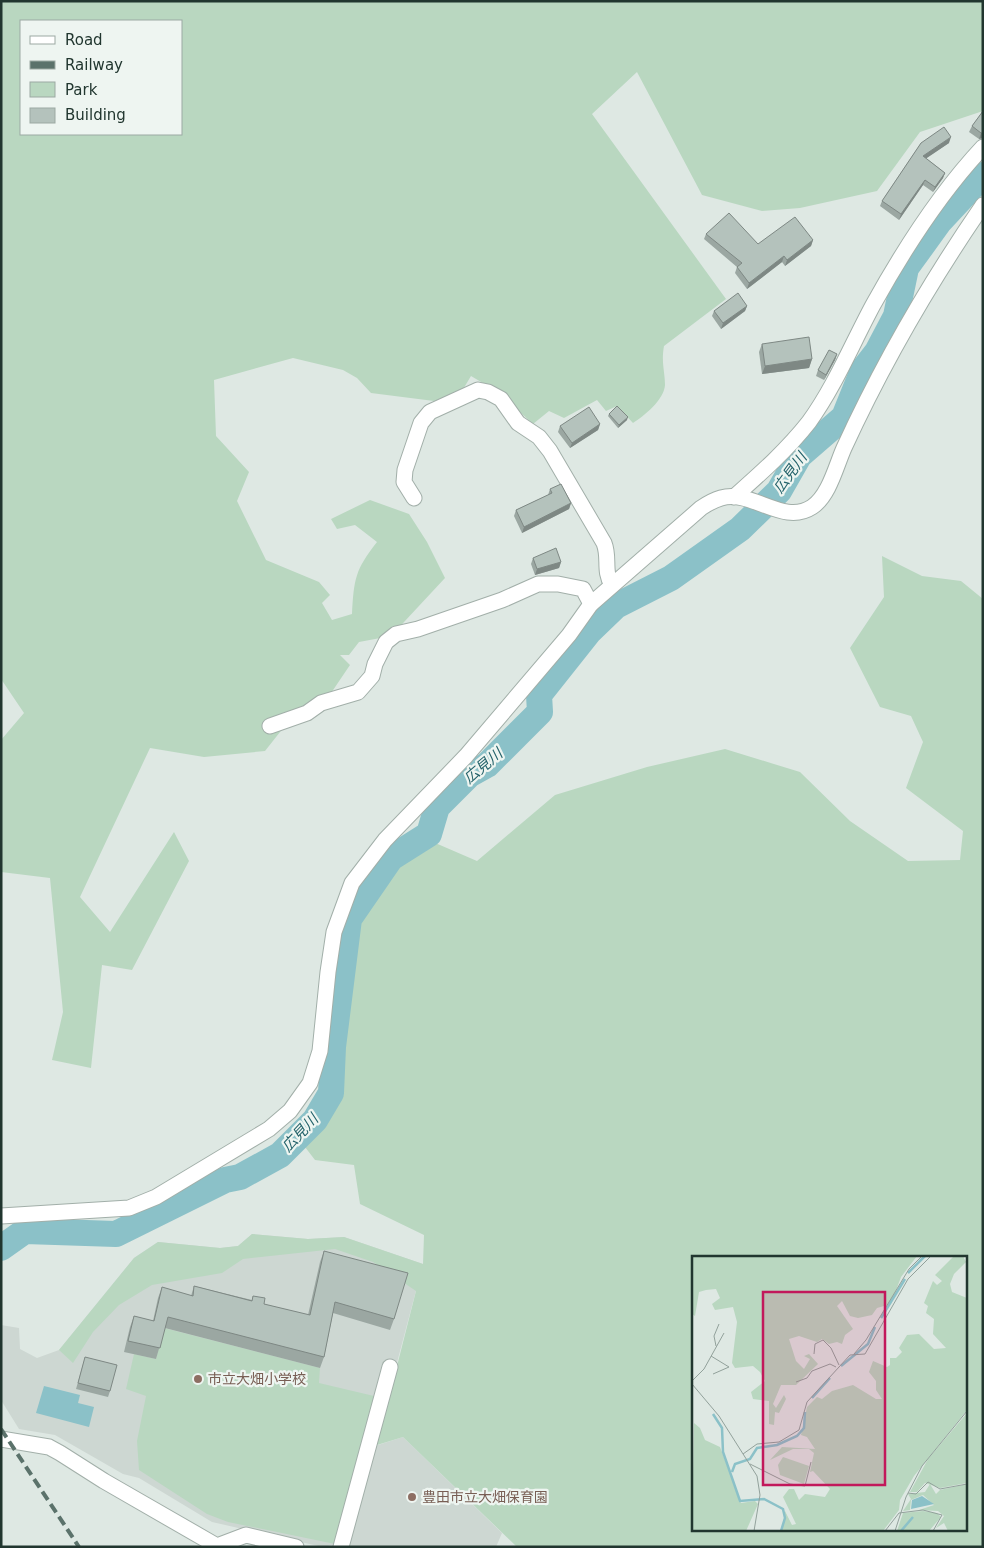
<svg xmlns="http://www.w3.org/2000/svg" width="984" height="1548" font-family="'DejaVu Sans','Noto Sans JP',sans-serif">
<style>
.built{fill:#cdd7d2}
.green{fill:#b9d7c0;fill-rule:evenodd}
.water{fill:#8bc1c8}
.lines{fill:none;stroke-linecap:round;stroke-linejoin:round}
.river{stroke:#8bc1c8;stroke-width:26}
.minor-casing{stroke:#a2afa9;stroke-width:17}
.minor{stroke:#fff;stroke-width:15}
.rail{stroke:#5b726b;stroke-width:4;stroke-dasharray:10 5;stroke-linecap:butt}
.wall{fill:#9ba7a2}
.shaded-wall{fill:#7e8884}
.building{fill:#b4c2bc;stroke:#7e8884}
.education-dot{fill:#8d6e63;stroke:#eef5f1;stroke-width:2}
.labels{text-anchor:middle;stroke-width:4.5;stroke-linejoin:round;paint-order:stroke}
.education-label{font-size:14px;fill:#785e54;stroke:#eef5f1;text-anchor:start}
.water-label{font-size:15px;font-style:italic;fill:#23626a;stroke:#eef5f1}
.inset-river{fill:none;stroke:#8bc1c8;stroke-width:2.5}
.inset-road{fill:none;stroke:#92a19b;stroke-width:1}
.view{fill:#c2185b;fill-opacity:0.15;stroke:#c2185b;stroke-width:2.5}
.inset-edge{fill:none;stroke:#21362f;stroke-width:2.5}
</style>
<rect width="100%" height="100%" fill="#dee8e3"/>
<polygon class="built" points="252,1234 308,1239 344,1237 423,1264 375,1446 403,1437 502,1533 496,1547 345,1547 336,1544 323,1547 212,1522 139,1478 123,1474 55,1435 19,1429 1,1400 1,1325 19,1328 20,1349 37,1358 59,1350 134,1258 158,1242 220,1248 238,1246"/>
<g class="green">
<path d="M1,1H983V111L920,132L877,191L800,208L762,211L702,195L637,72L592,114L726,299L664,346C661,363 665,371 665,385C664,400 644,416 633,423L617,406L606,411L597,400L564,418L549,411L533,424L498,392L471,376L462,391L434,401L371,393L357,378L343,370L293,358L214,380L216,436L249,472L237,501L266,560L319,582L330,595L322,603L332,620L352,614C354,579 355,570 377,542L355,525L337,529L331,519L370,500L409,514L427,542L445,578L391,636L359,642L349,655H340L350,665L327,699L299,708L265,751L204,757L150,748L80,897L110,932L174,832L189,861L132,970L102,965L91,1068L52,1060L63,1012L50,878L1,872V740L24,713L1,679ZM21,21H181V134H21Z"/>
<path d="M882,556L922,576L961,581L983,599V1547H517L403,1437L377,1445L416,1291L373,1262L335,1249L243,1259L222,1273L152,1285L119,1305L93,1332L73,1363L59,1350L134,1258L158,1242L220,1248L238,1246L252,1234L308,1239L344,1237L423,1264L424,1235L360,1204L354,1165L315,1160L305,1147L330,1113L340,1085L357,926L393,867L433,842L477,861L555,795L647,767L725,749L800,772L850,821L908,861L960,860L963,831L906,788L923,742L911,716L880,707L850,648L884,597ZM693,1257H965V1529H693Z"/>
<polygon points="164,1328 320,1368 319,1383 374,1396 335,1544 228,1522 207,1514 139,1470 137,1441 146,1396 126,1389 134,1354 156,1359"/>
</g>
<polygon class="water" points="44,1386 80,1395 78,1403 94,1407 89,1427 36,1413"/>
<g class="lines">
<polyline class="river" points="1,1248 25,1231 116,1234 225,1180 240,1177 280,1155 315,1120 331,1093 333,1047 349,919 391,858 429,834 437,807 469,775 487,765 540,712 539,695 589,632 616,606 671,578 740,529 779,491 799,456 844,417 863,370 877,352 896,316 906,268 940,221 983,175"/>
<defs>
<g id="minor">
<path d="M734,497C761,473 787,450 809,422C835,386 852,344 873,305C904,249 939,194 983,147"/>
<path d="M414,498L404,482L405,470L421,423L430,412L478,390L488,392L501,399L518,423L539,437L550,451L604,543C610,558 603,571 612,585"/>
<polyline points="270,726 307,713 321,703 358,692 372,676 375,664 386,642 396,634 418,629 502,600 538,584 558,584 583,589 591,604"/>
<path d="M1,1216L129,1208L156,1197L269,1129L290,1111L310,1083L320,1051L328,972L334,932L352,883L385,840L466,756L569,635L591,604L701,508C707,504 714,500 721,498C752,489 783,526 812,507C829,496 836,466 844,448C883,363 930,282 983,205"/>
<polyline points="1,1439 49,1447 60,1453 104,1481 217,1546 246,1535 296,1547"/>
<polyline points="341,1547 390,1367"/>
</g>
</defs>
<use href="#minor" class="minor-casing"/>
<use href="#minor" class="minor"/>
<polyline class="rail" points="1,1429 79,1547"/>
</g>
<g class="wall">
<polygon points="983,111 983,138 979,139 969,132 972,126"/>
<polygon points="921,143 949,143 926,158 945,173 943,178 933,192 923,185 899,220 880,206 882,201"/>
<polygon points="706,234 758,244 813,240 811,246 785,266 782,262 747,289 735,273 737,267 704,239"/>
<polygon points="747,306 745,311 721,329 712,316 714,311"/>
<polygon points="762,344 812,359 809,368 762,374 759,352"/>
<polygon points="837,354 835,360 824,380 816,376 818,370"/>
<polygon points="609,414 627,420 618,428 608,416"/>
<polygon points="600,424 598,430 570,448 558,432 560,426"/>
<polygon points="550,489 571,503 569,509 522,533 514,516 516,510 548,495"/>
<polygon points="533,558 561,562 559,568 535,575 531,564"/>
<polygon points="324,1251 394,1319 390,1330 333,1313 324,1357 320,1368 165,1328 156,1359 124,1352 130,1327 134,1316 153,1321 158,1298 162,1287 191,1296 194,1286 252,1300 253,1296 264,1304 308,1315 320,1262"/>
<polygon points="85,1357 110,1391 108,1397 76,1389"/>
</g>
<g class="shaded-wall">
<polygon points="981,133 983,133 983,138 979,139"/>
<polygon points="951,137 949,143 921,162 923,156"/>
<polygon points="945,173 943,178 933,192 935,187"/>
<polygon points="925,180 923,185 899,220 901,214"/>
<polygon points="813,240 811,246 785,266 787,260"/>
<polygon points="784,256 782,262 747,289 749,283"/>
<polygon points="747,306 745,311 721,329 723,323"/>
<polygon points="837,354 835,360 824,380 826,375"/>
<polygon points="812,359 809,368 762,374 765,366"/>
<polygon points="628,417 627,420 618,428 619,425"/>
<polygon points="600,424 598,430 570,448 572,443"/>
<polygon points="571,503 569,509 522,533 524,527"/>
<polygon points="561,562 559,568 535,575 537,569"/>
</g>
<g class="building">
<polygon points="983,111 983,133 981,133 972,126"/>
<polygon points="944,127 951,137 923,156 945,173 935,187 925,180 901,214 882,201 921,143"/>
<polygon points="729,213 758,244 795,217 813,240 787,260 784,256 749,283 737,267 742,263 706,234"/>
<polygon points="738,293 747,306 723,323 714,311"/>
<polygon points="809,337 812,359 765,366 762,344"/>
<polygon points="829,350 837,354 826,375 818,370"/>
<polygon points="617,406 628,417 619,425 609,414"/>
<polygon points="589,407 600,424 572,443 560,426"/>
<polygon points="561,484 571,503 524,527 516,510 552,493 550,489"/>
<polygon points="556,548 561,562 537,569 533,558"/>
<polygon points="324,1251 408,1273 394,1319 335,1302 324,1357 168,1317 160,1348 128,1341 134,1316 154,1321 162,1287 193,1296 194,1286 252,1301 253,1296 265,1298 264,1304 310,1315"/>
<polygon points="85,1357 117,1365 110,1391 78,1383"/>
</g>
<g class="education-dot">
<circle cx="198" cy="1379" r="5"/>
<circle cx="412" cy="1497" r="5"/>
</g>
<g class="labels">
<g class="education-label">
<text x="208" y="1384">市立大畑小学校</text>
<text x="422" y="1502">豊田市立大畑保育園</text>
</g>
<g class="water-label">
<text transform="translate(790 473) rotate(-54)" y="5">広見川</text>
<text transform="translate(483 766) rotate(-40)" y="5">広見川</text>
<text transform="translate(300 1133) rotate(-47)" y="5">広見川</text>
</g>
</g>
<g transform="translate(692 1256)">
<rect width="275" height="275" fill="#dee8e3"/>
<path d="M0,0H225L209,21L199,48L185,52L180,59L166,62L158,60L150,45L145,50L161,73L153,79L150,88L145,86L137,88L130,83L125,86L107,80L97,83L104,105L112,113L118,103L112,100L117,98L126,108L104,129H89L81,148L84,152L92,139L94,143L87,157L83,156L82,169L77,168V145L61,143L59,136L73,125L68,116L61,110L43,112L40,107L45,66L41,51L23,54L20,48L28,42L24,33L14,34L7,36L3,60L0,58ZM262,0H271L274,6L262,18L258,28L260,36L275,42V154L222,220L208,244L207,254L191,275H90L93,255L100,269L104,268L91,241L97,233H102L107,244L113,238L133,241L138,233L121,215L118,216L122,197L117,193H101L78,204L90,191L123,193L115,181L109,179L115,151L125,141L130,143L140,135L161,129L184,143H190L184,134V125L177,116L181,105L195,111L198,109V102H204L210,96L207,92L215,79L227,78L242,93L254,92L241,78L242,63L234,57L236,50L232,47L241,25L245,29L250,25L243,19ZM275,157V227L248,232L233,227L225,236H218L236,203ZM2,167L8,172L13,184L28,191L49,247L63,245L66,248L54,275H0ZM91,201L117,210L112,228L88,219L86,209ZM238,228L244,238L248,234L275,228V275H256L252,267L244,272L252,260L246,255L227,254L242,249L231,239L219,244L218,254L211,255L219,243L216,238L233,236ZM231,255L245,257L249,261L237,275H205L211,257Z" fill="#b9d7c0"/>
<path d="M230,240L242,248L219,253L220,244Z" fill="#8bc1c8"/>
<path class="inset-river" d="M216,17L233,0M189,62L213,23M149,110L176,88L183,71M120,142L138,122M21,158L30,172L31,196L48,245L72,243L91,253L93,262L89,275M40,216L43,208L58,203L65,192L85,189L105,180L112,172L113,156M209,275L221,261"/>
<path class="inset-road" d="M24,90L22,80L27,68M122,98L123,88L131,84L139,92L147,109M162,98L174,84L217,13L230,0M19,100L37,111L21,118M0,125L12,113L32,77M104,126L115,122L120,115L138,108L144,111M0,128L27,160L65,220L68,239L62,275M51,198L65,188L87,186L107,174L115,146L158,99L173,98L216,23L239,0M58,208L98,228L113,230L119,206M216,237L224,238L236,226L248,233L275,228M193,275L207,257L231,254L250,259L241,275M203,275L214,241L230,210L275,155"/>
<path class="view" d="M71,36H193V229H71Z"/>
<rect width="275" height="275" class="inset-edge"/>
</g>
<rect width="984" height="1548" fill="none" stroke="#21362f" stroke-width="5"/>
<rect x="20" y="20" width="162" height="115" fill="#eef5f1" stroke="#9ca9a3"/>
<rect x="30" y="36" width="25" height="8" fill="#ffffff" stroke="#9ca9a3"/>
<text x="65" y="45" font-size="15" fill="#21362f">Road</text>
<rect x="30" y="61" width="25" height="8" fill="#5b726b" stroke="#9ca9a3"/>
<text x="65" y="70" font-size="15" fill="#21362f">Railway</text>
<rect x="30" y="82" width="25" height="15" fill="#b9d7c0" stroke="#9ca9a3"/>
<text x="65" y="95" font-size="15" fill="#21362f">Park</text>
<rect x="30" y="108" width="25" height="15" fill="#b4c2bc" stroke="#9ca9a3"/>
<text x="65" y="120" font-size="15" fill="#21362f">Building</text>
</svg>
